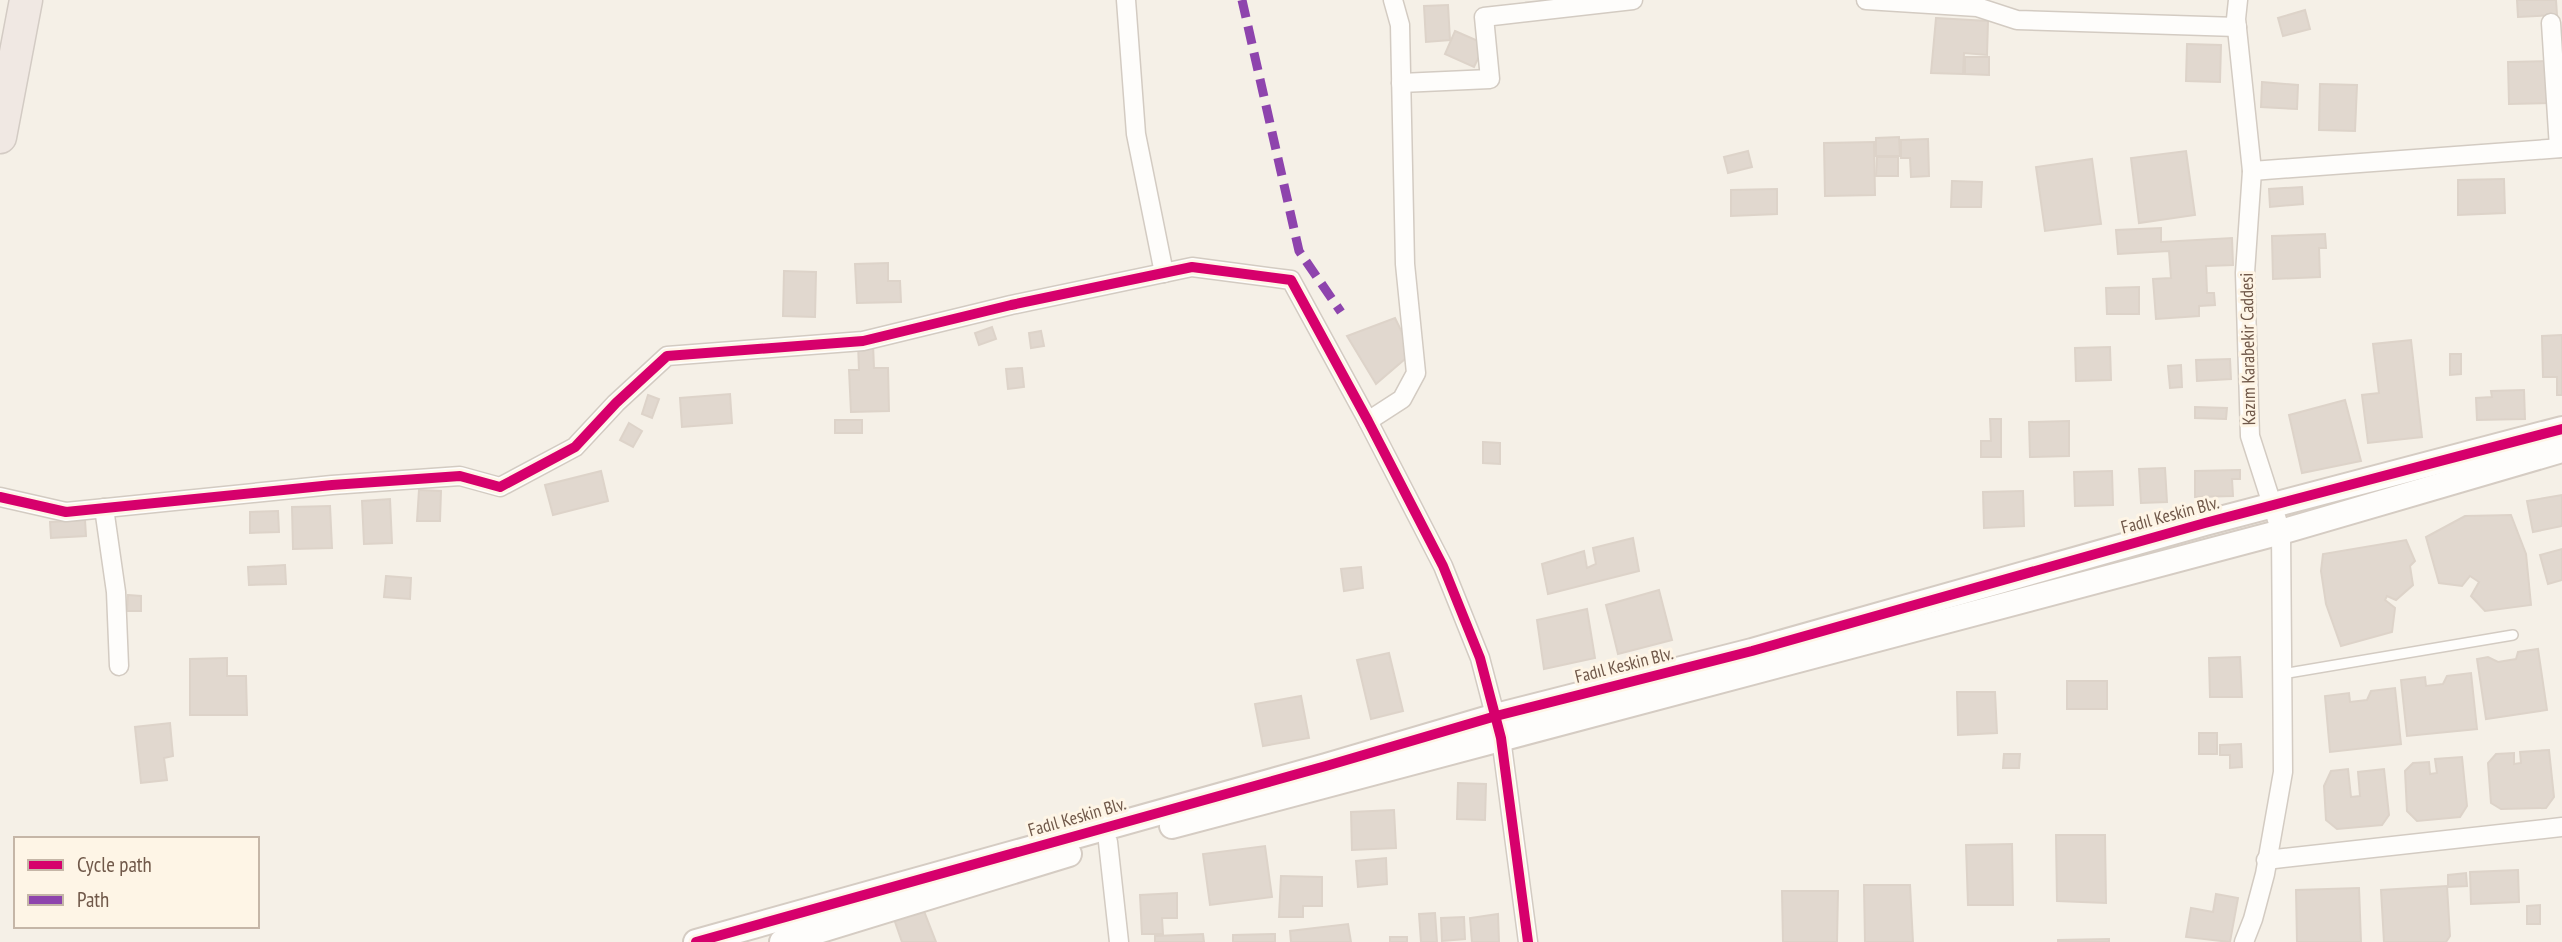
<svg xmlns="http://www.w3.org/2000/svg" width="2562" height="942" font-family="'PT Sans Narrow',sans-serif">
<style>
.building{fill:#e1d8cf;stroke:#ddd3c9;stroke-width:2}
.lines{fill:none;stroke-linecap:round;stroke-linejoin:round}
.lane-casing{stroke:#d3cbc2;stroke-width:12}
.street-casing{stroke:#d3cbc2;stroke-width:21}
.secondary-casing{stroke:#d5ccc3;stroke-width:28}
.highway-casing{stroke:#d3cbc4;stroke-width:35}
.lane{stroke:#fefdfb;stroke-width:9}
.street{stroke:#fefdfb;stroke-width:18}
.secondary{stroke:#fefdfb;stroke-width:24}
.highway{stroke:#f0e8e3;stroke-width:32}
.quiet{stroke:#8e44ad;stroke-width:9;stroke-dasharray:18 9;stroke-linecap:butt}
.cycleway-casing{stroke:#fef5e6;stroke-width:15}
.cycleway{stroke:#d6006c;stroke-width:10}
.labels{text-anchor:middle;stroke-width:6;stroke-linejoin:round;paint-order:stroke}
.street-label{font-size:18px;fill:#705849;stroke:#fef5e6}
</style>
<rect width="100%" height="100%" fill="#f5f0e7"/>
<g class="building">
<polygon points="2517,0 2556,0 2557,15 2518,17"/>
<polygon points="1448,5 1450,40 1426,42 1424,6"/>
<polygon points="2305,10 2310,29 2283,36 2278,18"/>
<polygon points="1936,18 1988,21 1987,55 1964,53 1963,74 1931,73"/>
<polygon points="1455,31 1485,44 1474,67 1445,54"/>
<polygon points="2187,44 2221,45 2220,82 2186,81"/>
<polygon points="1965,57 1989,57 1989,75 1965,74"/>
<polygon points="2550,61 2551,103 2509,104 2508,62"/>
<polygon points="2262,82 2298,85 2297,109 2261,107"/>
<polygon points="2320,84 2357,85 2355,131 2319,130"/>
<polygon points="1899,137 1900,156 1876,156 1876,138"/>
<polygon points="1928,139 1929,176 1911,177 1910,158 1901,158 1901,140"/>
<polygon points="1874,142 1875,195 1825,196 1824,143"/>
<polygon points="1748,151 1752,167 1728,173 1724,157"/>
<polygon points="2186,151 2195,215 2139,223 2131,158"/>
<polygon points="1877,157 1898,157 1898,176 1876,176"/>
<polygon points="2092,159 2101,224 2045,231 2036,167"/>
<polygon points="2504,179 2505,213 2458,215 2458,180"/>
<polygon points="1952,181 1982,182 1981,207 1951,207"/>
<polygon points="2302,187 2303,204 2270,207 2269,189"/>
<polygon points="1777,189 1777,214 1731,216 1731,190"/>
<polygon points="2161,228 2161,242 2232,238 2233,265 2206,266 2207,293 2214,293 2215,305 2199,306 2199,316 2156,319 2153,279 2171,278 2169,251 2118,254 2116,230"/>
<polygon points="2325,234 2326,248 2319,248 2320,277 2273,279 2272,236"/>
<polygon points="888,263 888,281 900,281 901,302 857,303 855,264"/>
<polygon points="784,271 816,272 815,317 783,316"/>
<polygon points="2139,287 2139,314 2107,314 2106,288"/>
<polygon points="1395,318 1412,353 1376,384 1347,336"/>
<polygon points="992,327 996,339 979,345 975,333"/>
<polygon points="1041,331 1044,346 1031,348 1029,333"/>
<polygon points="2562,335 2562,395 2557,395 2557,377 2543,377 2542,336"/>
<polygon points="2411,340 2422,437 2368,443 2362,395 2379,393 2373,344"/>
<polygon points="858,344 873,344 874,368 888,368 889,411 851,412 849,370 859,370"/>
<polygon points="2110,347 2111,380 2076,381 2075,348"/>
<polygon points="2450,354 2461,354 2461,374 2450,375"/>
<polygon points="2230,359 2231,379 2197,381 2196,360"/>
<polygon points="2181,365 2182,387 2170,388 2168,366"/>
<polygon points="1022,368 1024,387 1008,389 1006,369"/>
<polygon points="2524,390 2525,419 2477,420 2476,398 2492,397 2491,391"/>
<polygon points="730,394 732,423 682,427 680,398"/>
<polygon points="648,395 659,399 652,418 642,414"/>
<polygon points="2345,400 2361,461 2302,473 2289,415"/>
<polygon points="2195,407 2227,408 2226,419 2195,418"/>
<polygon points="1990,419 2001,419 2001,457 1981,457 1981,441 1991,441"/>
<rect x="835" y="420" width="27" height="13"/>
<polygon points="2069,421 2069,456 2030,457 2029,422"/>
<polygon points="629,423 642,431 633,447 620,440"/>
<polygon points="1483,442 1500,443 1500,464 1483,463"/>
<polygon points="2165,468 2167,502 2141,503 2139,469"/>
<polygon points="2240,470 2240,479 2232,479 2233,496 2195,497 2195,471"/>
<polygon points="601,471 608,501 553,515 545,485"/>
<polygon points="2112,471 2113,505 2075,506 2074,472"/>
<polygon points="419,490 441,491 440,521 417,521"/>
<polygon points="2023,491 2024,526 1984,528 1983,492"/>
<polygon points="2562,495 2562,526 2533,532 2527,501"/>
<polygon points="390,499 392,543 364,544 362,501"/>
<polygon points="330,506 332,548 293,549 292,507"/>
<polygon points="278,511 279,532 250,533 250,512"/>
<polygon points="2511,515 2526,554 2531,605 2485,611 2471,596 2479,582 2470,576 2462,586 2439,583 2426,537 2465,516"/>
<polygon points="85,520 86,536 51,538 50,522"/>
<polygon points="1633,538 1639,571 1548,594 1542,564 1584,551 1587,568 1596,564 1593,548"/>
<polygon points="2406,540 2415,561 2410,566 2413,585 2396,600 2387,596 2385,600 2395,608 2392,632 2341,646 2326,604 2321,571 2323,554"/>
<polygon points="2562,549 2562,580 2548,584 2540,555"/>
<polygon points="285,565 286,584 249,585 248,567"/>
<polygon points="1361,567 1363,588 1344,591 1341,569"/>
<polygon points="386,576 411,578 410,599 384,597"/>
<polygon points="1659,590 1672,640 1618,654 1606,605"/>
<polygon points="128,595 141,596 141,611 127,611"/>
<polygon points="1587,609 1595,658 1544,669 1537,620"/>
<polygon points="2538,649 2547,710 2486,719 2477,659 2488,657 2498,662 2516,659 2518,652"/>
<polygon points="1389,653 1403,711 1371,719 1357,660"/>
<polygon points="2240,657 2242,697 2210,697 2209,658"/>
<polygon points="227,658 227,676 246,676 247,715 190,715 190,659"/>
<polygon points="2471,673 2477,729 2407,736 2401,680 2425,677 2426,686 2443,684 2447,676"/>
<rect x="2067" y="681" width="40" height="28"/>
<polygon points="2395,688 2401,744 2330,752 2325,696 2349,693 2350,702 2367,700 2371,691"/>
<polygon points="1957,692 1995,692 1997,733 1958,735"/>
<polygon points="1301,696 1309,738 1263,746 1255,704"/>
<polygon points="170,723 173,756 164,758 167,780 141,783 135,727"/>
<rect x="2199" y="733" width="18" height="21"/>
<polygon points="2241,744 2242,767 2230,768 2230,755 2220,755 2220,745"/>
<polygon points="2549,750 2554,797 2546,808 2501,809 2491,803 2488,763 2496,754 2514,753 2514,764 2521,763 2520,752"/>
<polygon points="2004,754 2020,754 2019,768 2003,768"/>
<polygon points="2462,757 2467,806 2460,817 2417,821 2407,811 2405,771 2413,763 2429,762 2430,774 2437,773 2435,759"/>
<polygon points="2348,769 2351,797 2360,796 2358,772 2384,769 2389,815 2382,825 2337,829 2326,820 2324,786 2331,771"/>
<polygon points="1458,783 1486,784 1485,820 1457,819"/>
<polygon points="1394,810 1396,848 1352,850 1351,812"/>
<polygon points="2056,835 2105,835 2106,903 2057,901"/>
<polygon points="2012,844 2013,905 1968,905 1966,845"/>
<polygon points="1265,846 1272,897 1210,905 1203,854"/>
<polygon points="1386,858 1387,884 1358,887 1356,861"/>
<polygon points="2518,870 2519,902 2471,904 2470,872"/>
<polygon points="2466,873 2467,886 2448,887 2448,875"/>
<polygon points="1281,876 1322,877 1322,906 1303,906 1303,917 1279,917"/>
<polygon points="1864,885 1910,885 1913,942 1865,942"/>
<polygon points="2447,886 2450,936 2446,942 2384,942 2381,890"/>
<polygon points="2359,888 2361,942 2297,942 2296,890"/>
<polygon points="1782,891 1838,891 1837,942 1783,942"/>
<polygon points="1177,893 1177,918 1162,918 1163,934 1142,934 1140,895"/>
<polygon points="2216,894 2238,898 2230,942 2186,937 2191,908 2213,912"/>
<polygon points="2540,905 2540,924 2527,924 2527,906"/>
<polygon points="922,906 936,942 902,942 893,916"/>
<polygon points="1435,913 1437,942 1421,942 1419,914"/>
<polygon points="1498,914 1499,942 1472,942 1470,918"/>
<polygon points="1464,917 1465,939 1442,941 1441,918"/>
<polygon points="1348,924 1351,942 1291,942 1290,931"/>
<polygon points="1203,934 1204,942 1155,942 1155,936"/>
<polygon points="1275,934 1275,942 1233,942 1233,935"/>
<rect x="1390" y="937" width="17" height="5"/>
<polygon points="2109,939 2109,942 2058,942 2058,940"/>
</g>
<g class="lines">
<defs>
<polyline id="lane" points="2282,674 2513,635"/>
<g id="street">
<polyline points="1126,0 1136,134 1164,273"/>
<polyline points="1866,0 1977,7 2017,20 2237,27"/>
<polyline points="2238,0 2236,19 2252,171 2245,273 2250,436 2281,532 2283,772 2265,874 2253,919 2244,942"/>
<polyline points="2551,23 2559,148"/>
<polyline points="1401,83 1490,79 1484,17 1633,0"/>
<polyline points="2252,171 2562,148"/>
<polyline points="1368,421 1402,399 1416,373 1405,264 1400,25 1393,0"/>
<polyline points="0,497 66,512 332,485 460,476 500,487 575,447 616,403 667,356 863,341 1011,305 1192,267 1291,280 1368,421 1443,566 1480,658 1501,738 1528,942"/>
<polyline points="104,508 116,592 119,666"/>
<polyline points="1108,842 1119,942"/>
<polyline points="2266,860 2562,827"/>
</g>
<g id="secondary">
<polyline points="1172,826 2281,532 2562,450"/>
<polyline points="696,942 1326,766 1496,716 1752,651 2205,523 2562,429"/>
<polyline points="782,942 1069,854"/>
</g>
<polyline id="highway" points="0,137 26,0"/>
</defs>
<use href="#lane" class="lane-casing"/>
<use href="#street" class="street-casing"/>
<use href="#secondary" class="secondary-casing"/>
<use href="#highway" class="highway-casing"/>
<use href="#lane" class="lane"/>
<use href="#street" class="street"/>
<use href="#secondary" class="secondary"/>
<use href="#highway" class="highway"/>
<polyline class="quiet" points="1242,0 1299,251 1341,312"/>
<defs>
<g id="cycleway">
<polyline points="0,497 66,512 332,485 460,476 500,487 575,447 616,403 667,356 863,341 1011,305 1192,267 1291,280 1368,421 1443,566 1480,658 1501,738 1528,942"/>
<polyline points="696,942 1326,766 1496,716 1752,651 2205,523 2562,429"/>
</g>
</defs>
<use href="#cycleway" class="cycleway-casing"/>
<use href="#cycleway" class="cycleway"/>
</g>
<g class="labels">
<g class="street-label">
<text transform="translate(2248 349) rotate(-91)" y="6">Kazım Karabekir Caddesi</text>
<text transform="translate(2170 515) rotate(-15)" y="6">Fadıl Keskin Blv.</text>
<text transform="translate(1624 665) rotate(-14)" y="6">Fadıl Keskin Blv.</text>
<text transform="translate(1077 817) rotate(-16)" y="6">Fadıl Keskin Blv.</text>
</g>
</g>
<rect x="14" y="837" width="245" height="91" fill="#fef5e6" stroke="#c5b6a7" stroke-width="2"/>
<rect x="28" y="860" width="35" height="10" fill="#d6006c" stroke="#c5b6a7" stroke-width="2"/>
<text x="77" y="872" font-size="21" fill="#705849">Cycle path</text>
<rect x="28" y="895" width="35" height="10" fill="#8e44ad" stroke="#c5b6a7" stroke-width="2"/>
<text x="77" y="907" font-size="21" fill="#705849">Path</text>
</svg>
